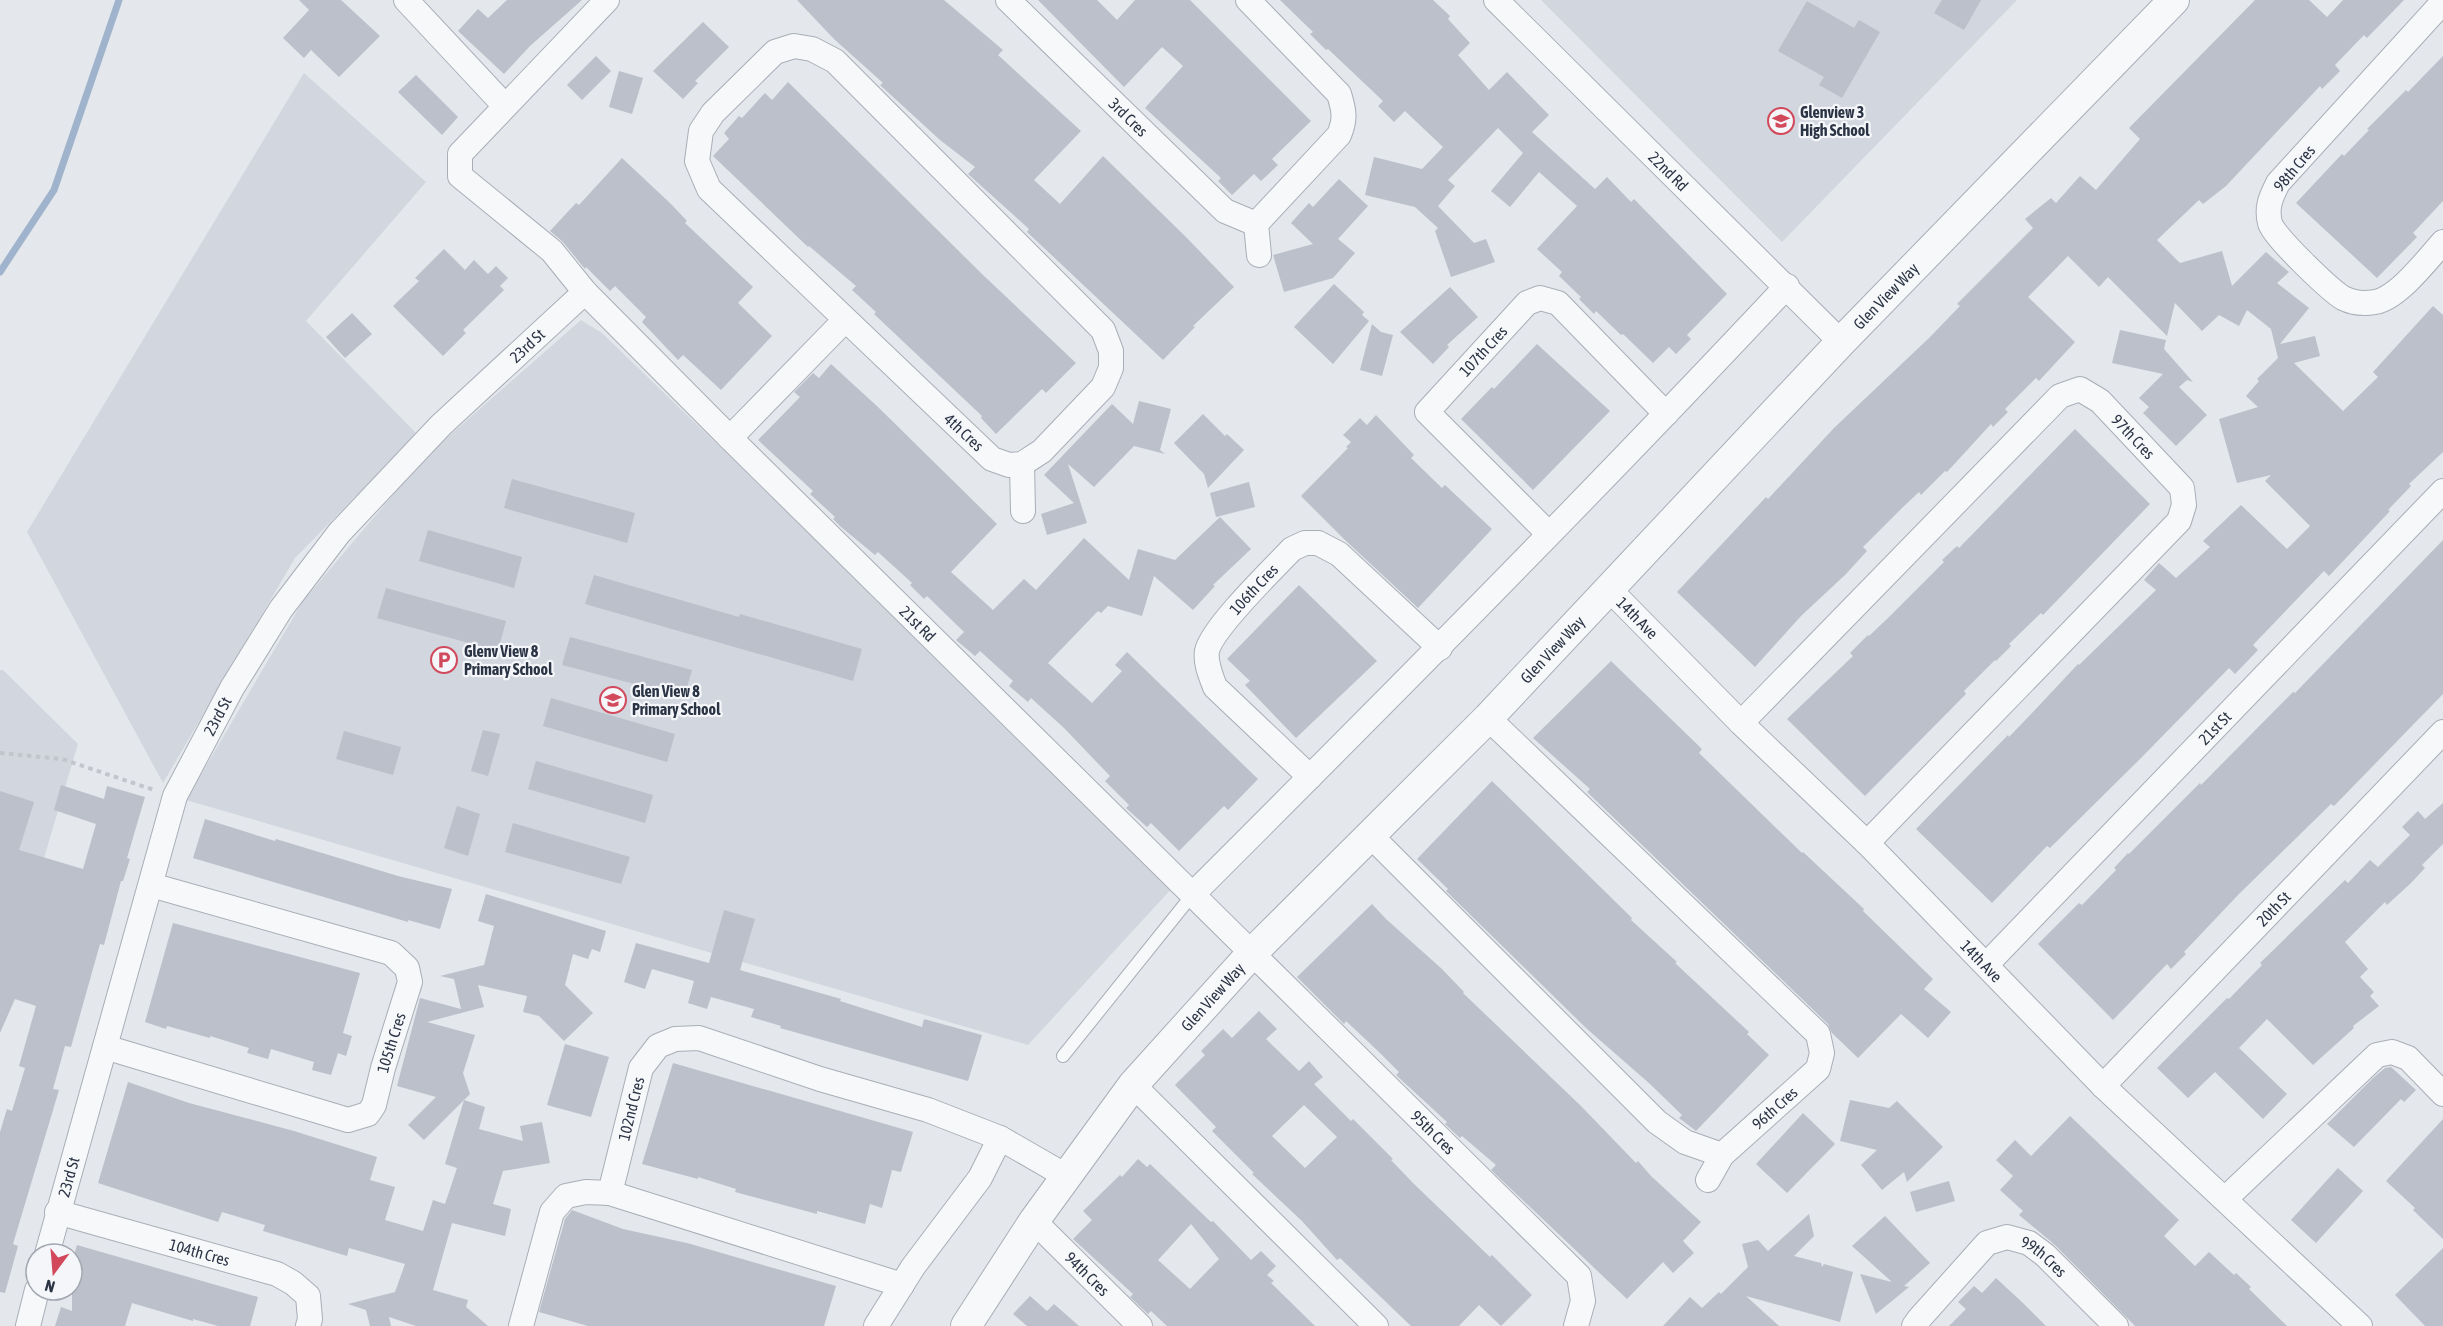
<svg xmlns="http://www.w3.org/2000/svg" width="2443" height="1326" font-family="'Asap Condensed',sans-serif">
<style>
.built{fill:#d2d6de}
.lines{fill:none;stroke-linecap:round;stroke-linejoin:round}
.stream{stroke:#9fb4cc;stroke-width:7}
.building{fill:#bbc0ca;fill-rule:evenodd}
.service-casing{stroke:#a9aeb7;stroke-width:14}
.minor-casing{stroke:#a9aeb7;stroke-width:26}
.tertiary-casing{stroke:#a9aeb7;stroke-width:32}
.path{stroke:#c2c5cb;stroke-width:4;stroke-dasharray:4.5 4.5;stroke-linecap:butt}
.service{stroke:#f7f8fa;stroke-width:12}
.minor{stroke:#f7f8fa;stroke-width:24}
.tertiary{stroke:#f7f8fa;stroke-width:30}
.labels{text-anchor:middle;stroke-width:4.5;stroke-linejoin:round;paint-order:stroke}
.poi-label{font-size:16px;font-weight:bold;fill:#2b3445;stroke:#f4f6f9;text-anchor:start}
.street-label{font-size:16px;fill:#2b3445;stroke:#f4f6f9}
</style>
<rect width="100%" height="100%" fill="#e4e7ec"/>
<g class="built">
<polygon points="1541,0 2017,0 1782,242"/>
<polygon points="304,73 426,182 306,321 417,434 295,558 163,783 27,532"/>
<polygon points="581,320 602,333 1174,886 1028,1045 186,800 303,601 425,457"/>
<polygon points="0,670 3,670 78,744 0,1005"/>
</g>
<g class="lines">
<polyline class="stream" points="0,272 54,190 119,0"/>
</g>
<g class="building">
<polygon points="299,0 341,0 380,36 339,77 311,50 304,58 283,38 309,10"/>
<polygon points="507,0 582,0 530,46 504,74 458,31 478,9 488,18"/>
<polygon points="797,0 944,0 1003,50 998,55 1081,131 1034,180 1060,204 1103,156 1187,238 1234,287 1193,326 1195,327 1163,360 1027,232 1029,229 968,174 975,167 940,140 880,85 883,83 834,39"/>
<polygon points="1038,0 1097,0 1117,20 1135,0 1190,0 1311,121 1272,159 1278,165 1261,181 1254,174 1232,195 1218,181 1221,178 1145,108 1183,66 1162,47 1124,87"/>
<polygon points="1280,0 1433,0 1450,16 1448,19 1470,43 1458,55 1489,90 1507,72 1549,115 1532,132 1595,189 1607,177 1631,202 1634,199 1727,294 1687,335 1691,339 1676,354 1669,347 1653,363 1623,334 1621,335 1596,311 1594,314 1579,299 1581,297 1559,276 1562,272 1537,249 1577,206 1539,172 1510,207 1491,191 1523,153 1498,128 1448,180 1455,186 1438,206 1474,243 1486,239 1495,262 1451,277 1435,231 1438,228 1415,207 1365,195 1374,157 1422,169 1443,147 1405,111 1394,122 1378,106 1383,101 1328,49 1326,50 1310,34 1313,32"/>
<polygon points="1942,0 1981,0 1964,30 1934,13"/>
<polygon points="2255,0 2309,0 2327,17 2343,0 2404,0 2367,38 2364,35 2335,65 2340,71 2322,89 2320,86 2226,186 2203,204 2199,200 2157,240 2180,263 2222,251 2232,286 2266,252 2289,272 2277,283 2309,308 2280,344 2315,336 2320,356 2294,363 2343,411 2378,377 2373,372 2433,306 2443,315 2443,452 2409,484 2411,486 2388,510 2390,511 2346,558 2329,576 2324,571 2253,645 2258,650 2235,674 2229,668 2142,757 2050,848 2047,846 1992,903 1916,829 2008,735 2009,737 2032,713 2078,664 2079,665 2156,590 2144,580 2159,563 2176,578 2210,547 2203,541 2241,505 2287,549 2310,526 2265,481 2271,475 2237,483 2219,419 2258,407 2246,396 2259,381 2257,379 2278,358 2271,329 2247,310 2239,326 2219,315 2202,331 2175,303 2167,336 2108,277 2099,287 2068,256 2028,297 2075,342 2039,381 2036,378 2005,409 2008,412 1993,427 1991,424 1947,472 1945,471 1921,495 1919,492 1901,509 1863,547 1867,551 1845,575 1801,616 1755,667 1677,592 1766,497 1768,499 1834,428 1929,338 1960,306 1957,304 2033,228 2025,219 2051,198 2056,203 2080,176 2096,190 2140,139 2129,128"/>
<polygon points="1807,1 1854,28 1859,20 1880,32 1842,98 1819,85 1824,77 1778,51"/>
<polygon points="703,22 729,47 695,81 698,83 683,99 653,71"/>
<polygon points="596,56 611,71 582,100 567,85"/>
<polygon points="2443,56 2443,201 2413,233 2417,237 2377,278 2296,203 2342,154 2344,156 2369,130 2367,129 2406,90 2408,92"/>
<polygon points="619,71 643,78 632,114 609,107"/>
<polygon points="416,75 458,117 442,135 398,92"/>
<polygon points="788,82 982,274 1076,363 1046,393 1042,389 996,434 981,418 982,416 874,314 876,312 852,290 856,286 809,246 808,247 713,156 729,139 724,133 739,116 742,118 765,93 772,100"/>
<polygon points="622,158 671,204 687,221 685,223 753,287 738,303 772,336 721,390 683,355 678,360 642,322 646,317 615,286 610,291 586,267 585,269 563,242 550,231 576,203 579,205"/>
<polygon points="1339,179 1368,206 1338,239 1355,253 1333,278 1284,292 1273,255 1313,244 1291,223 1309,203 1313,207"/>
<polygon points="444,249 465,270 474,260 488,274 496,266 508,278 500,286 504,290 463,330 466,333 443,356 393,306 419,281 415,278"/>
<polygon points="1334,284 1364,312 1362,315 1369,321 1333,364 1294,327"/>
<polygon points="1450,287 1478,317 1447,345 1449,347 1433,364 1400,332"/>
<polygon points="352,313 372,334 345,358 326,337"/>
<polygon points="1372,324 1381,332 1393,335 1382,376 1360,370"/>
<polygon points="2120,330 2166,340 2164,349 2193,382 2187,380 2179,387 2207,415 2176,446 2143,413 2149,407 2139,398 2163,374 2112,363"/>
<polygon points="1537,344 1610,411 1533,490 1461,419 1492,387 1494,389"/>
<polygon points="831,364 879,408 997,524 951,572 993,610 1024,579 1036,590 1084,538 1129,580 1138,549 1175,560 1220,517 1251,549 1213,585 1215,586 1193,610 1154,576 1142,616 1108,606 1101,613 1098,611 1048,663 1092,703 1122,671 1115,665 1127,652 1258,779 1228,810 1224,806 1179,851 1151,823 1147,827 1126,808 1129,805 1105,781 1110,776 1064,728 1031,698 1028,702 1009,686 1013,681 980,651 975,656 956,640 964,632 927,596 924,599 910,585 912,583 878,552 875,555 841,527 833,519 835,517 810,494 813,491 758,440 800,397 794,392 813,373 819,378"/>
<polygon points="1139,401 1171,409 1160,450 1165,454 1134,446 1094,487 1068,464 1087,523 1047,535 1041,514 1074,503 1044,475 1112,404 1133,424"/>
<polygon points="1203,414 1225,436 1227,434 1244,450 1208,488 1204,474 1174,443"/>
<polygon points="1376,415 1414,455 1411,458 1442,488 1445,485 1492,529 1418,608 1346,541 1301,496 1348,448 1346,447 1351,442 1343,435 1360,418 1367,425"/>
<polygon points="2075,429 2150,504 2043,615 2041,613 2009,644 2011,646 1996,661 1995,660 1964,691 1966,694 1865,796 1787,719 1853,656 1850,653 1868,635 1869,636 1889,617 1944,562 1942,560 1957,546 1959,548"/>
<polygon points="512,479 635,513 627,543 504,508"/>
<polygon points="1249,482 1255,507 1216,517 1210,493"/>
<polygon points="428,530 522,557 514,588 419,561"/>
<polygon points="2443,540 2443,694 2334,806 2331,804 2238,895 2184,952 2186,954 2171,969 2167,964 2113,1020 2038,944 2079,903 2082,905 2116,870 2114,868 2128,853 2129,854 2200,783 2201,785 2293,692 2295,693"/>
<polygon points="594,575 739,617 740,614 862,649 853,681 585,604"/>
<polygon points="1299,585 1377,661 1296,738 1245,685 1250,681 1227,659"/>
<polygon points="386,588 506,621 498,651 377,618"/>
<polygon points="570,637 692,670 684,697 562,665"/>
<polygon points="1611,661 1702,749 1699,753 1802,853 1803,852 1864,909 1863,911 1933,979 1924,989 1951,1012 1928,1038 1901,1014 1858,1058 1832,1033 1828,1024 1587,792 1590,789 1533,738"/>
<polygon points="551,698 675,734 667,762 543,726"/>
<polygon points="483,730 500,734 488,776 471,771"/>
<polygon points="344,731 401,747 393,775 336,759"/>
<polygon points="536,761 653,795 645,823 528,789"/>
<polygon points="1492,781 1632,918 1631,920 1677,962 1675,963 1749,1032 1747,1034 1769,1055 1696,1131 1679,1118 1682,1115 1650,1084 1586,1028 1446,891 1448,889 1417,859"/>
<polygon points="61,785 104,799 107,786 145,797 127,858 130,859 123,881 121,881 104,945 100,944 71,1047 65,1046 53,1089 59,1090 13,1244 18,1246 5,1293 0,1292 0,1132 7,1109 12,1111 25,1068 19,1066 36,1006 15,999 0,1033 0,791 34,802 19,850 83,869 96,824 54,810"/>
<polygon points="2443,803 2443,844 2422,865 2425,868 2411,883 2387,905 2385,902 2345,942 2368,969 2360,977 2374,992 2370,996 2379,1006 2353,1026 2354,1028 2313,1065 2267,1019 2239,1048 2287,1094 2263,1119 2215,1072 2188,1098 2157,1068 2227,998 2229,999 2262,965 2260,963 2345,880 2348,883 2370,860 2378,867 2410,835 2402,827 2418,811 2425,819"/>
<polygon points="457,806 480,814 468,856 444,848"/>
<polygon points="205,819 275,841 276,839 398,876 452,889 440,929 408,920 408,922 193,858"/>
<polygon points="513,823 630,857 621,884 505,852"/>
<polygon points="486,894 606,931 600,952 592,949 588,959 573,954 565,985 593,1013 564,1041 539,1016 523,1012 527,996 478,985 484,1007 427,1022 475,1035 463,1073 470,1094 424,1140 408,1125 436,1097 397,1086 420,998 461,1009 454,979 440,976 484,965 494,926 478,921"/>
<polygon points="1372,904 1386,919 1442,969 1464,992 1463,993 1581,1106 1636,1163 1638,1161 1651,1176 1701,1222 1683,1241 1694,1253 1673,1273 1663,1262 1627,1299 1491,1170 1496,1165 1462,1136 1460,1138 1445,1124 1447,1122 1396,1075 1399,1072 1378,1051 1346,1021 1344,1024 1297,977"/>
<polygon points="724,910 755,919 740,970 841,999 840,1001 922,1027 924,1019 982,1035 968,1081 780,1028 781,1026 751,1017 754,1009 711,997 707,1009 688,1003 694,981 652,969 645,989 624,982 636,943 709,963"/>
<polygon points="173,923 360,973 343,1033 352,1036 346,1056 338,1053 331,1075 312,1070 314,1062 271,1049 268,1059 247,1053 249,1048 210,1036 210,1038 167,1026 166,1029 145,1022"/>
<path d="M1259,1011L1277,1029L1266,1039L1299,1071L1309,1061L1323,1077L1314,1084L1351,1121L1353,1119L1393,1159L1391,1160L1413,1183L1490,1257L1492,1255L1532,1295L1501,1326L1479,1305L1459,1326H1411L1340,1258L1337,1260L1302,1221L1252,1174L1254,1173L1212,1131L1216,1127L1175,1085L1205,1055L1201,1051L1223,1029L1232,1038ZM1304,1105L1337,1137L1305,1168L1272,1136Z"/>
<polygon points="565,1044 609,1057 591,1117 547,1105"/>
<polygon points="673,1063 913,1132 901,1172 892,1170 882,1208 870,1204 865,1224 817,1211 817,1214 735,1192 736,1189 698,1177 698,1179 642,1164"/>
<polygon points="2391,1067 2416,1090 2404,1102 2401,1099 2354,1147 2327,1124 2373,1078 2385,1068"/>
<polygon points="128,1082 189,1103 294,1131 377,1157 370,1180 395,1187 385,1220 423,1231 433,1200 445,1204 457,1168 445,1164 464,1100 485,1107 479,1129 523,1141 520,1126 542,1122 550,1163 503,1171 493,1204 511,1209 505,1236 452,1223 433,1290 468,1300 466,1307 488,1326 416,1326 389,1317 391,1326 370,1326 366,1310 348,1304 395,1292 405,1264 349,1248 347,1256 263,1231 265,1225 222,1212 218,1222 98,1183"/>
<polygon points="1850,1100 1889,1108 1897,1101 1943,1147 1907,1182 1904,1172 1882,1190 1861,1165 1877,1150 1840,1141"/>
<polygon points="1803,1113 1835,1144 1787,1193 1756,1164"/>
<polygon points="2070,1116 2179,1220 2164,1236 2195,1266 2209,1252 2234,1275 2236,1273 2251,1287 2249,1289 2287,1326 2135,1326 2055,1245 2019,1215 2023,1211 2000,1190 2013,1176 1996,1160 2015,1140 2031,1156"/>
<polygon points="2443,1119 2443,1239 2413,1210 2415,1208 2386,1181"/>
<path d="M1138,1159L1147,1167L1150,1164L1211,1222L1213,1221L1251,1260L1261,1251L1276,1266L1267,1275L1274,1281L1271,1283L1315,1326H1167L1151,1311L1148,1314L1130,1297L1133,1294L1073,1239L1092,1220L1083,1211L1120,1175L1122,1177ZM1191,1224L1219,1259L1190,1289L1158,1260Z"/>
<polygon points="2338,1168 2363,1191 2316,1243 2291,1220"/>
<polygon points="1949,1181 1955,1201 1916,1212 1910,1192"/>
<polygon points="572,1210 623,1229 687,1243 836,1286 824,1326 588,1326 539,1312 565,1219"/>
<polygon points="1809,1214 1814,1236 1794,1256 1821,1263 1822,1267 1824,1264 1853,1272 1840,1322 1746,1296 1779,1326 1663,1326 1690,1297 1702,1308 1719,1292 1721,1294 1748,1267 1742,1244 1758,1240 1768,1251"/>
<polygon points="1885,1216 1930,1263 1904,1286 1909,1287 1876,1314 1860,1274 1892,1282 1852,1246"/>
<polygon points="77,1245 258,1297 250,1326 218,1326 193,1319 193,1321 132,1303 125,1326 55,1326 61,1307 72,1311 72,1262"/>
<polygon points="2443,1248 2443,1326 2425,1326 2395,1295"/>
<polygon points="1996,1278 2023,1303 2046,1326 1949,1326 1966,1309 1958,1302 1974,1286 1982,1293"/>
<polygon points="1030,1296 1047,1311 1054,1304 1079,1326 1027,1326 1013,1314"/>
</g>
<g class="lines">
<defs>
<polyline id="service" points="1063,1056 1193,894"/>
<g id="minor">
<polyline points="406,0 505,106"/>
<path id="s1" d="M607,0L460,154V176L552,251L585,292L730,438L1579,1276L1583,1301L1576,1326"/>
<path id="s2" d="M1008,0L1225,211L1256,224"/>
<path d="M1248,0L1339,94C1344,110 1346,119 1339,135L1256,224L1259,255"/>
<path id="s3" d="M1496,0L1841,342"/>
<path d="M2443,2L2278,183C2271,197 2266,207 2270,223C2273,236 2330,290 2343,298C2353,303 2364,304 2375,302C2398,298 2427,260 2443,242"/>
<polygon points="794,46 812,49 835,61 1103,330 1111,351 1111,368 1103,387 1042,451 1022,464 1009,465 992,459 709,189 697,161 701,131 713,113 775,52"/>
<polyline points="730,438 845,320"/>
<polyline points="1022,464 1023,511"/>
<path id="s4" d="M1548,533L1427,412L1527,303L1540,298L1558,303L1666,414"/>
<path id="s5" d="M1610,590L1741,723L1867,843L2103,1086L2360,1326"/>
<path id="s6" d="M1741,723L2060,396L2080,389L2100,401L2182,488L2184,505L2179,521L1867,843"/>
<path id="s7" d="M1310,777L1215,687C1211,676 1205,663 1207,651C1212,628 1273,569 1292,549L1305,543H1318L1339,554L1440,648"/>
<path id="s8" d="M1370,835L1657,1122L1685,1142L1722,1155L1818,1069L1822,1053L1818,1034L1488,718"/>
<path d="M1193,894C1393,694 1593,493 1787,286"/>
<path id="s9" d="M1987,964L2443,491"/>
<path id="s10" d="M105,1047L348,1120L368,1114L374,1105L383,1068L410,982L407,968L391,953L151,885"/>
<polyline points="1133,1085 1376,1326"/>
<path id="s11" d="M2103,1086L2443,732"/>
<polyline points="1708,1180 1722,1155"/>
<polyline points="2225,1199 2377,1055 2392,1052 2408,1058 2443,1094"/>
<path id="s12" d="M57,1212L277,1274L293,1283L308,1296L310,1319L308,1326"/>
<path id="s13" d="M1034,1221L1140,1326"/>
<path id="s14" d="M47,1254L175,796L232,688L281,609L339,533L441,425L585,292"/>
<path id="s15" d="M902,1285L610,1193L641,1068L658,1046L675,1039L699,1038L820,1079L928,1110L1000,1138"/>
<polyline points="28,1326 37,1290"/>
<polyline points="521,1326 552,1212 566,1196 586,1192 610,1193"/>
<polyline points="876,1326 913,1267 980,1178 1000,1138 1066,1176"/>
<path id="s16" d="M1914,1326L1919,1319L1987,1243L2007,1237L2029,1243L2045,1255L2116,1326"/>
</g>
<g id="tertiary">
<path id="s17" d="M966,1326L1034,1221L1133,1085L1253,952L1488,718L1841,342L2174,0"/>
</g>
</defs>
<use href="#service" class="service-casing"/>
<use href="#minor" class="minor-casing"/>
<use href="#tertiary" class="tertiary-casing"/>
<polyline class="path" points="0,753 62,759 154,790"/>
<use href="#service" class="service"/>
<use href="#minor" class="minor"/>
<use href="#tertiary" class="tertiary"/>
</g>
<defs>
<symbol id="school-ring" viewBox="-11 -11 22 22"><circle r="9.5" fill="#f4f6f9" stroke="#d1495b" stroke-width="1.5"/><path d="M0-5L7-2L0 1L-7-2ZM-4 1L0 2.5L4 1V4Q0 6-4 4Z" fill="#d1495b"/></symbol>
<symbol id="parking-ring" viewBox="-11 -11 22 22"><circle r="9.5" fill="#f4f6f9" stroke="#d1495b" stroke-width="1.5"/><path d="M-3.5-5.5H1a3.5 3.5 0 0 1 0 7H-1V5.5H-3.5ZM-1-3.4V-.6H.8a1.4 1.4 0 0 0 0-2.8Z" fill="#d1495b"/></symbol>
</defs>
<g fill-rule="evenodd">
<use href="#school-ring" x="1766" y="106" width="30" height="30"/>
<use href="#parking-ring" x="429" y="645" width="30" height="30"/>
<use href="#school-ring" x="598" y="685" width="30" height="30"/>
</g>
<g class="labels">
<g class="poi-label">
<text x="1800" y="118">Glenview 3<tspan x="1800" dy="18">High School</tspan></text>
<text x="464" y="657">Glenv View 8<tspan x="464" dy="18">Primary School</tspan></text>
<text x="632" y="697">Glen View 8<tspan x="632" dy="18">Primary School</tspan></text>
</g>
<g class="street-label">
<text dy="6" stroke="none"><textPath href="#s2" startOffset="168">3rd Cres</textPath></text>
<text transform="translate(2294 168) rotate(-50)" y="6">98th Cres</text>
<text dy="6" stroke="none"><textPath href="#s3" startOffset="243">22nd Rd</textPath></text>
<text dy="6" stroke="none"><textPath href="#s17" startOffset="1384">Glen View Way</textPath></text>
<text dy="6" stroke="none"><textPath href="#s14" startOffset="1052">23rd St</textPath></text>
<text dy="6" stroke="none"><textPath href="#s4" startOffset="254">107th Cres</textPath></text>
<text transform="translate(964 432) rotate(43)" y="6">4th Cres</text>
<text dy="6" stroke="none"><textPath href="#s6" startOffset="550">97th Cres</textPath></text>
<text dy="6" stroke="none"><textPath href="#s7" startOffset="246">106th Cres</textPath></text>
<text dy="6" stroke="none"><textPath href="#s5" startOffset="39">14th Ave</textPath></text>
<text dy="6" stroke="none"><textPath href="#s1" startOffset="876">21st Rd</textPath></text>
<text dy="6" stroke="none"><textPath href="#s17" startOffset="898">Glen View Way</textPath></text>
<text dy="6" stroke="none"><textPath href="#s14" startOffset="566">23rd St</textPath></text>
<text dy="6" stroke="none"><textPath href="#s9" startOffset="328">21st St</textPath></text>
<text dy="6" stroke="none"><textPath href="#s11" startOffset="246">20th St</textPath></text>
<text dy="6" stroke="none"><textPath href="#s5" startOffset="525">14th Ave</textPath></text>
<text dy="6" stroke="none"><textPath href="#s17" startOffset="412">Glen View Way</textPath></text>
<text dy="6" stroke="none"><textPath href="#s10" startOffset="350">105th Cres</textPath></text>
<text dy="6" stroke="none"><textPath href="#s8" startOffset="550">96th Cres</textPath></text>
<text dy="6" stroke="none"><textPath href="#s15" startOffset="393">102nd Cres</textPath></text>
<text dy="6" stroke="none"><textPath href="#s1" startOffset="1600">95th Cres</textPath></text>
<text dy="6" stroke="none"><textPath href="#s14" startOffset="80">23rd St</textPath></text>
<text dy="6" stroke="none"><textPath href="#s12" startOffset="148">104th Cres</textPath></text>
<text dy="6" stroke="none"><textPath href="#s16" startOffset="174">99th Cres</textPath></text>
<text dy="6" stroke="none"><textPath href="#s13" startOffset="75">94th Cres</textPath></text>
</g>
</g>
<g transform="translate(54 1272) rotate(196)"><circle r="28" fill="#f4f6f9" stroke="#a4a8b1" stroke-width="1.5"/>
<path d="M0-4.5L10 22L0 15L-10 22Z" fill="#d1495b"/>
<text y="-9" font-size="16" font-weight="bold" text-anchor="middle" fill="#2b3445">N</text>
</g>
</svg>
